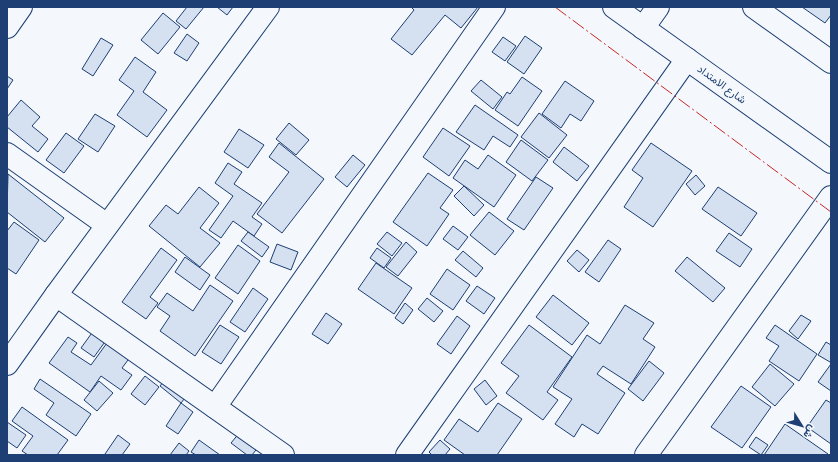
<svg xmlns="http://www.w3.org/2000/svg" width="838" height="462" font-family="'Fira Sans Condensed',Vazirmatn,sans-serif">
<style>
.building{fill:#d5e0f0;stroke:#1d3f73}
.lines{fill:none;stroke-linecap:round;stroke-linejoin:round}
.street-casing{stroke:#1d3f73;stroke-width:24}
.secondary-casing{stroke:#1d3f73;stroke-width:24}
.street{stroke:#f4f7fb;stroke-width:22}
.secondary{stroke:#f4f7fb;stroke-width:22}
.power{stroke:#c62828;stroke-width:1;stroke-dasharray:14 3 2 3;stroke-linecap:butt}
.labels{text-anchor:middle;stroke-width:3;stroke-linejoin:round;paint-order:stroke}
.street-label{font-size:11px;fill:#1d3f73;stroke:#f4f7fb}
</style>
<rect width="100%" height="100%" fill="#f4f7fb"/>
<g class="building">
<polygon points="187,7 204,7 186,29 176,21"/>
<polygon points="217,7 233,7 227,15"/>
<polygon points="411,7 478,7 461,28 445,15 412,55 391,39 414,10"/>
<polygon points="802,7 831,7 831,15 825,23"/>
<polygon points="163,13 180,27 158,54 141,40"/>
<polygon points="187,34 199,43 187,61 174,53"/>
<polygon points="525,36 542,48 524,74 507,62"/>
<polygon points="503,37 516,46 505,61 492,52"/>
<polygon points="101,38 113,45 93,76 82,69"/>
<polygon points="135,57 156,72 143,92 167,110 147,137 117,115 134,91 119,80"/>
<polygon points="7,76 13,80 7,89"/>
<polygon points="522,77 542,91 518,126 495,110 507,92 510,94"/>
<polygon points="481,80 502,97 493,109 471,91"/>
<polygon points="565,81 594,101 581,121 570,114 561,128 542,114"/>
<polygon points="21,100 40,117 32,126 48,139 38,152 7,127 7,117"/>
<polygon points="475,105 518,135 510,147 493,136 484,150 456,132"/>
<polygon points="539,113 567,135 549,158 521,137"/>
<polygon points="95,114 115,126 98,152 78,139"/>
<polygon points="289,123 309,140 296,155 276,139"/>
<polygon points="443,128 470,146 449,176 423,157"/>
<polygon points="239,129 264,145 248,168 224,152"/>
<polygon points="66,133 84,146 64,173 46,160"/>
<polygon points="521,140 548,160 532,181 506,162"/>
<polygon points="279,143 324,179 282,233 257,214 289,172 269,157"/>
<polygon points="651,143 692,171 653,227 624,207 643,178 632,170"/>
<polygon points="564,147 589,166 577,181 553,162"/>
<polygon points="353,155 365,165 347,187 335,177"/>
<polygon points="488,155 516,175 494,207 453,178 465,160 478,169"/>
<polygon points="228,163 242,172 234,184 262,203 252,217 262,224 254,236 233,221 221,238 209,230 233,196 215,183"/>
<polygon points="428,173 453,190 440,208 449,214 427,246 393,222"/>
<polygon points="8,174 64,218 45,242 7,212"/>
<polygon points="696,175 705,186 695,195 686,184"/>
<polygon points="536,177 553,188 524,230 507,219"/>
<polygon points="464,186 484,205 474,216 454,196"/>
<polygon points="199,187 219,203 200,228 220,243 200,267 149,226 166,205 178,214"/>
<polygon points="718,187 757,213 741,236 702,209"/>
<polygon points="489,212 514,231 495,255 470,235"/>
<polygon points="14,222 39,240 16,274 7,268 7,231"/>
<polygon points="453,226 468,237 458,250 443,239"/>
<polygon points="248,232 269,247 262,257 241,241"/>
<polygon points="387,232 402,243 392,256 377,244"/>
<polygon points="729,233 752,249 740,267 716,251"/>
<polygon points="608,240 621,249 599,282 585,272"/>
<polygon points="406,242 417,252 398,276 386,267"/>
<polygon points="277,244 298,252 291,270 270,262"/>
<polygon points="238,245 260,261 238,294 215,278"/>
<polygon points="161,248 177,260 150,297 158,303 146,319 122,302"/>
<polygon points="377,248 391,258 384,268 370,258"/>
<polygon points="577,250 589,260 579,272 567,261"/>
<polygon points="463,251 483,268 476,277 455,260"/>
<polygon points="185,257 210,275 200,290 175,272"/>
<polygon points="687,257 725,288 713,302 675,271"/>
<polygon points="376,263 412,288 394,314 358,289"/>
<polygon points="447,269 470,285 453,310 430,294"/>
<polygon points="210,285 233,301 195,356 160,331 170,316 157,307 167,293 193,311"/>
<polygon points="477,286 495,298 484,314 466,301"/>
<polygon points="253,288 268,299 245,332 230,322"/>
<polygon points="553,295 589,323 572,345 536,317"/>
<polygon points="427,298 443,311 434,322 418,309"/>
<polygon points="405,303 413,310 403,324 395,318"/>
<polygon points="625,305 654,323 643,339 655,347 631,384 603,366 597,374 625,393 598,434 582,424 574,437 555,424 572,399 553,387 587,335 600,344"/>
<polygon points="326,313 342,324 328,344 312,334"/>
<polygon points="801,315 811,321 798,339 789,331"/>
<polygon points="457,316 470,326 451,354 437,344"/>
<polygon points="220,325 239,337 221,364 202,352"/>
<polygon points="529,325 572,357 547,392 558,400 543,420 506,393 519,376 501,363"/>
<polygon points="775,325 817,354 799,381 769,361 779,346 766,338"/>
<polygon points="94,330 107,339 94,357 81,348"/>
<polygon points="112,336 134,352 122,368 132,375 121,390 101,376 90,392 49,363 68,337 77,343 71,352 91,365"/>
<polygon points="826,342 831,345 831,361 830,362 818,355"/>
<polygon points="649,361 664,373 643,401 628,389"/>
<polygon points="770,364 794,384 775,406 752,387"/>
<polygon points="831,364 831,391 818,382"/>
<polygon points="145,376 159,387 145,405 131,394"/>
<polygon points="167,377 188,394 181,403 160,386"/>
<polygon points="40,379 91,414 76,436 46,415 54,403 34,389"/>
<polygon points="485,380 497,396 486,405 474,389"/>
<polygon points="99,381 113,393 97,411 84,400"/>
<polygon points="741,386 771,407 742,448 711,427"/>
<polygon points="826,400 831,403 831,444 807,427"/>
<polygon points="181,403 193,412 178,434 166,426"/>
<polygon points="498,403 522,419 497,455 465,455 444,440 459,419 478,432"/>
<polygon points="22,407 68,440 57,455 28,455 22,451 33,436 12,421"/>
<polygon points="7,422 26,435 17,448 7,441"/>
<polygon points="785,424 828,454 827,455 764,455"/>
<polygon points="240,432 259,446 252,455 247,455 231,443"/>
<polygon points="118,435 130,444 122,455 107,455 105,454"/>
<polygon points="756,437 768,445 761,455 749,447"/>
<polygon points="199,440 220,455 196,455 191,452"/>
<polygon points="440,440 450,449 445,455 432,455 429,452"/>
<polygon points="179,443 189,451 186,455 170,455"/>
</g>
<g class="lines">
<defs>
<g id="street">
<polyline points="754,7 831,62"/>
<polyline points="7,27 21,7"/>
<polyline points="643,28 658,7"/>
<polyline points="7,154 107,225"/>
<polyline points="56,295 283,455"/>
<polyline points="7,364 56,295 268,7"/>
<polyline points="215,407 494,7"/>
<polyline points="407,455 687,59"/>
<polyline points="646,455 831,197"/>
</g>
<polyline id="secondary" points="614,7 831,162"/>
</defs>
<use href="#street" class="street-casing"/>
<use href="#secondary" class="secondary-casing"/>
<use href="#street" class="street"/>
<use href="#secondary" class="secondary"/>
<polyline class="power" points="555,7 831,212"/>
</g>
<g class="labels">
<g class="street-label">
<text transform="translate(722 84) rotate(36)" y="4">شارع الامتداد</text>
</g>
</g>
<rect width="838" height="462" fill="none" stroke="#1d3f73" stroke-width="16"/>
<g transform="translate(802 426) rotate(127)" stroke="#f4f7fb" stroke-width="3" paint-order="stroke">
<path d="M0-3L7 15L0 10L-7 15Z" fill="#1d3f73"/>
<text y="-6" font-size="11" font-weight="bold" text-anchor="middle" fill="#1d3f73">ش</text>
</g>
</svg>
